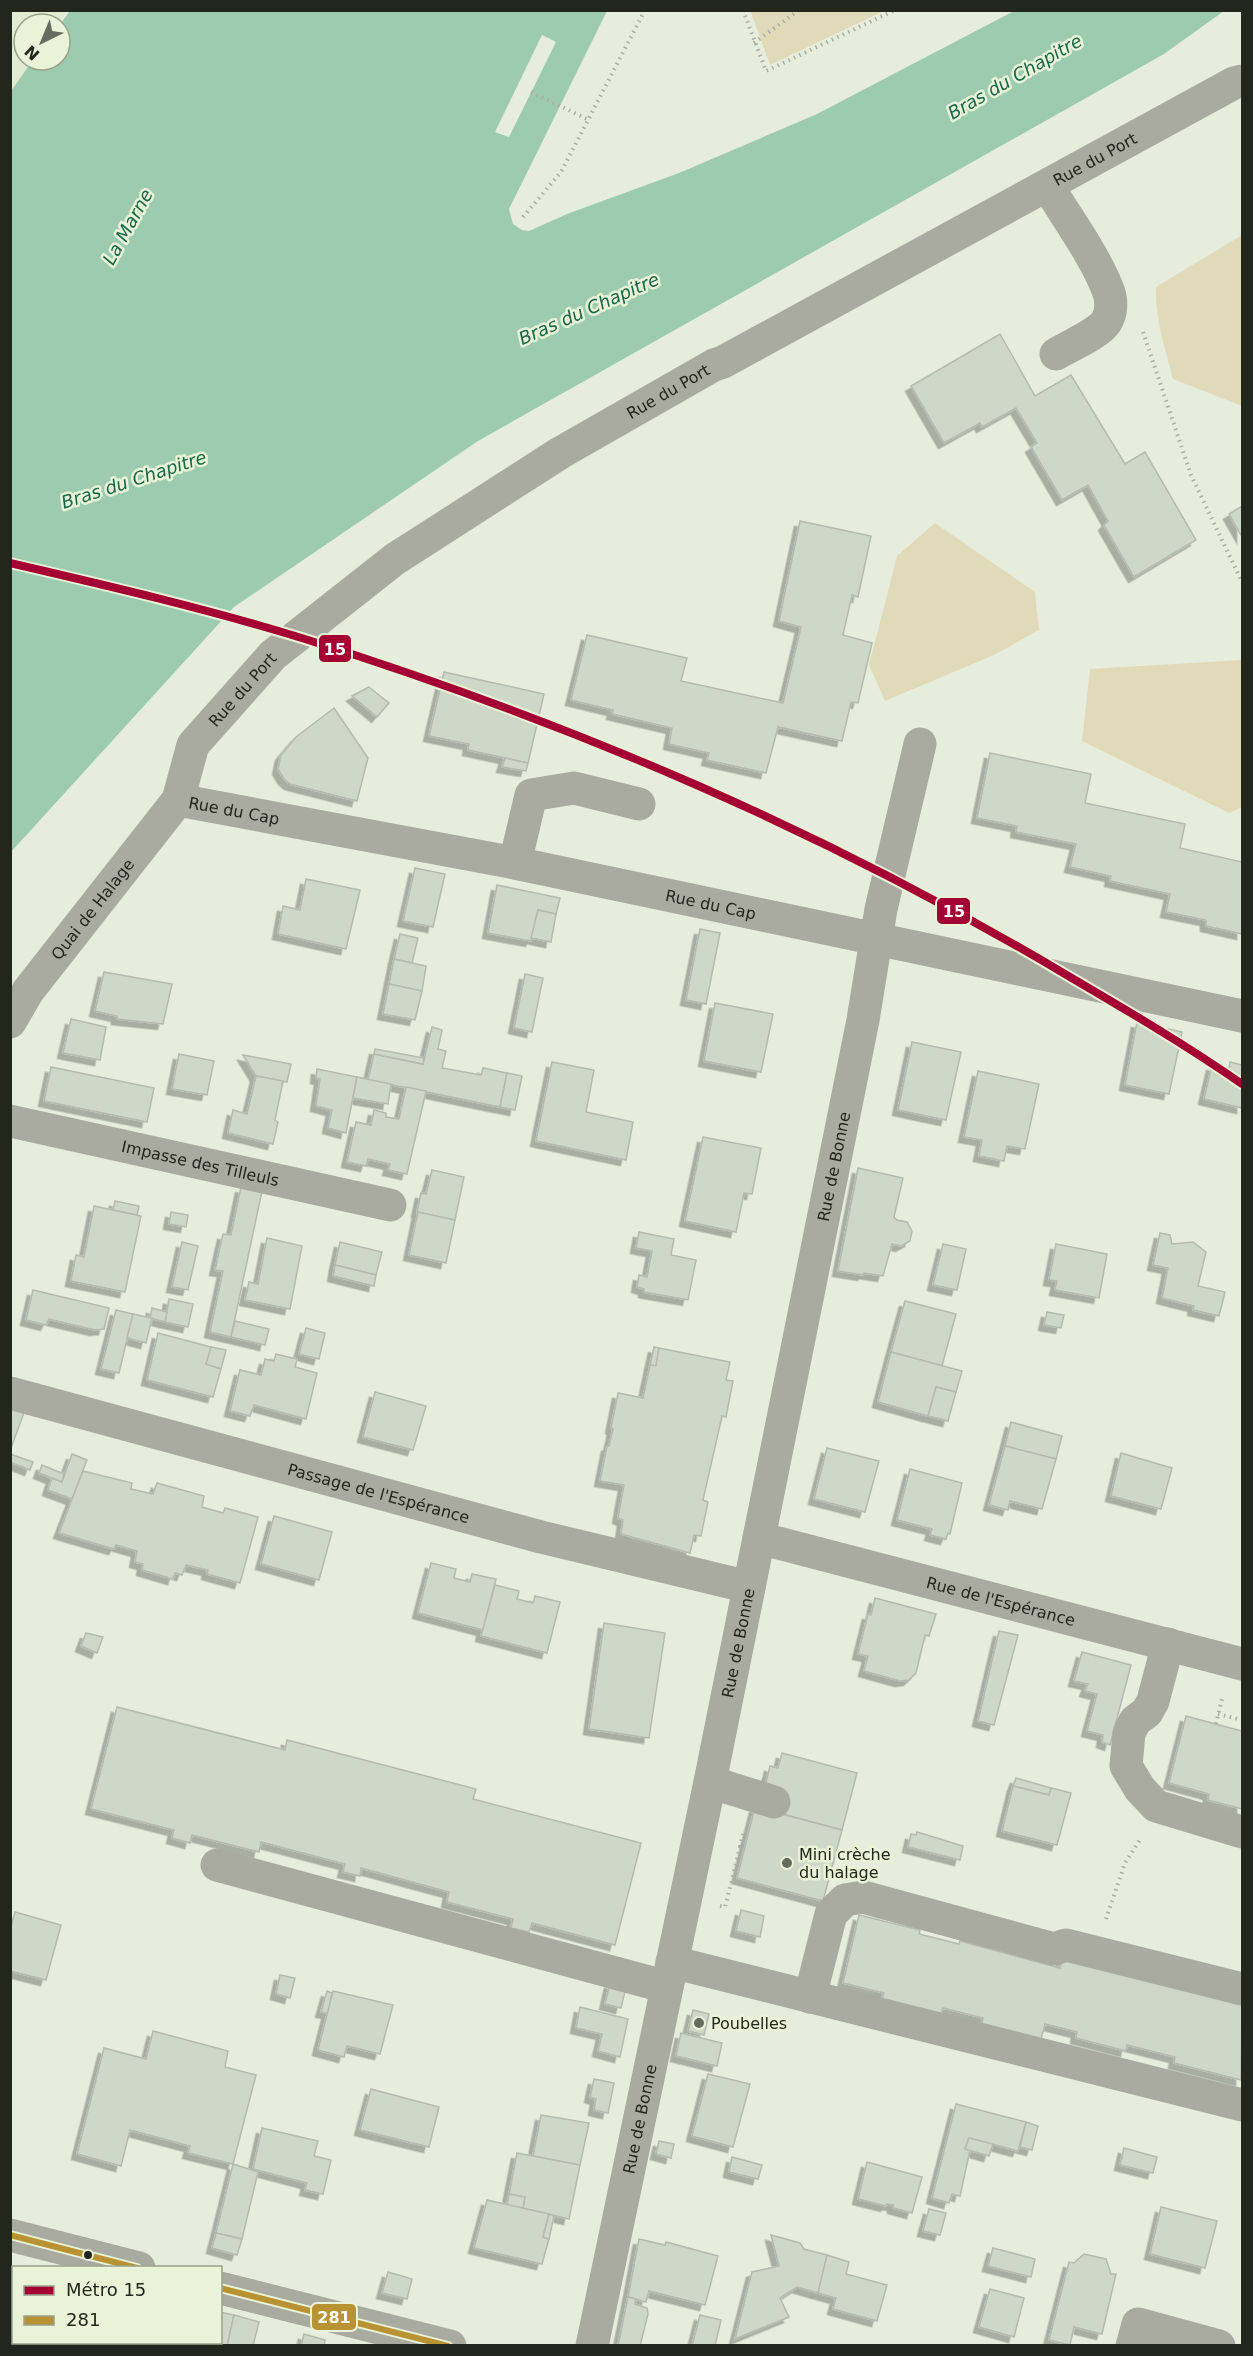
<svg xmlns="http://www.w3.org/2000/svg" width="1253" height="2356" font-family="'DejaVu Sans',sans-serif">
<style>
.built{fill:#e0ebd0}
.green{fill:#e1dab9}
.water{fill:#9ccbb0}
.pier{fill:#e7eddd}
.building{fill:#cdd8c8;stroke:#b4baaf;stroke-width:1.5;filter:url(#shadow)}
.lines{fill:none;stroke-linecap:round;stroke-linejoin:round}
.path{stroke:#acaea3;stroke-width:4;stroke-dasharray:1.5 4.5;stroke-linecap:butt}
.minor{stroke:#aaaba0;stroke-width:33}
.bus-1-casing{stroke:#e8f3d7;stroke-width:10}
.bus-1{stroke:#b99333;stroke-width:6}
.metro-1-casing{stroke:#e8f3d7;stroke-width:12}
.metro-1{stroke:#a50034;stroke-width:8}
.poi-dot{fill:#676c60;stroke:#e8f3d7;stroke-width:2}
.bus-dot{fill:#22261c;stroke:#e8f3d7;stroke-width:2}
.labels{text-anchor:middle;stroke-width:5;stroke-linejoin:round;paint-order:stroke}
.street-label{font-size:16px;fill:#22261c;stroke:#e8f3d7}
.poi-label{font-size:16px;fill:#22261c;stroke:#e8f3d7;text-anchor:start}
.water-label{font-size:18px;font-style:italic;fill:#196749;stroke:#e8f3d7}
.line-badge{stroke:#e8f3d7;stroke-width:2}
.badge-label{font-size:16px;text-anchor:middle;font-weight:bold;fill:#fff}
</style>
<defs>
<filter id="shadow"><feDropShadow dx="-5.5" dy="5.5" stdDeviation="0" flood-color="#0004"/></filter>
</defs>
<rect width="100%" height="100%" fill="#e7eddd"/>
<polygon class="built" points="11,11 67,11 58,24 24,24 24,60 32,60 11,91"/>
<g class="green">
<polygon points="750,10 884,10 884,11 770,65"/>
<path d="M1242,235V406L1173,379C1165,349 1155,319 1156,287Z"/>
<polygon points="935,523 1035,592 1039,630 994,655 885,701 869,665 897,556"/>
<polygon points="1242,660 1242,807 1229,813 1082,741 1090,669"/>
</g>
<polygon class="water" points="70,11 607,11 509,209 513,224 522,230 529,231 567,214 679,173 817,114 1014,11 1224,11 1164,54 478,441 234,607 11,852 11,91 33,60 60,60 60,24"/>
<polygon class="pier" points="542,35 556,42 509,137 495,132"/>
<g class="building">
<polygon points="1000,334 1035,396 1071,375 1125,464 1145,452 1196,540 1134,577 1104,525 1108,521 1088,485 1062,500 1031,447 1037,443 1016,408 982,427 980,423 944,443 911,386"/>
<polygon points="1242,506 1242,537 1229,514"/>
<polygon points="800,521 871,536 858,597 852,595 843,635 872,643 858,703 851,702 842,741 778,727 766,773 707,760 709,753 669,744 672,728 612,714 613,710 571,700 587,635 687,658 681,681 783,703 801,627 779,621"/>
<polygon points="444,672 544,694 528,763 468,750 469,744 429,736"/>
<polygon points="369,687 389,703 377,717 352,696"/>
<polygon points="334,708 368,758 357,801 290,784 284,779 278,769 281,755 296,737"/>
<polygon points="990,753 1091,774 1085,803 1185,824 1180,848 1242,862 1242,934 1206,926 1206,920 1166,912 1170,894 1110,881 1111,876 1070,867 1076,844 1016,832 1017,826 977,818"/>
<polygon points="505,758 528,763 526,771 502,767"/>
<polygon points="415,868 445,874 433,927 403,921"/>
<polygon points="306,879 360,890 346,949 278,934 283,906 300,910"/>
<polygon points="497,885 560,898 556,914 538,910 531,941 488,933"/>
<polygon points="538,910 556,914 551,942 531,938"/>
<polygon points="700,929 720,933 706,1004 686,1000"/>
<polygon points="400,934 418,938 412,963 394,959"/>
<polygon points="394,959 426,966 422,991 389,984"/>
<polygon points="104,972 172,984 163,1024 117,1019 117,1016 95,1011"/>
<polygon points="525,974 543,978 532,1032 514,1028"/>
<polygon points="389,984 422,991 415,1020 383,1014"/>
<polygon points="715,1003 773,1014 761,1072 704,1061"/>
<polygon points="71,1019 106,1027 100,1060 63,1053"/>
<polygon points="1137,1022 1182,1032 1169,1094 1125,1085"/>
<polygon points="432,1027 442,1030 438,1049 446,1051 442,1068 481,1075 483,1068 507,1073 500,1107 368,1080 374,1054 423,1064"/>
<polygon points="912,1042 961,1052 946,1120 898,1110"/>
<polygon points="375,1049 424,1058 423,1064 374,1054"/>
<polygon points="179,1054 214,1061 207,1095 172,1089"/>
<polygon points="243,1055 291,1064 287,1082 256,1076"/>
<polygon points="552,1062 594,1070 586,1112 633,1122 626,1160 536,1141"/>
<polygon points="1230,1062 1242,1065 1242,1108 1204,1099 1212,1065 1229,1068"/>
<polygon points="51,1067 154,1088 147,1122 44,1101"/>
<polygon points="317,1069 357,1077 346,1133 328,1128 332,1110 316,1106 320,1079 316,1078"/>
<polygon points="978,1071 1039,1084 1025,1149 1007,1146 1004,1161 979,1156 982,1140 964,1137"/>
<polygon points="507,1073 522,1076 515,1110 500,1107"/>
<polygon points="256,1076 283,1081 275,1120 278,1122 273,1144 228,1133 233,1110 247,1114"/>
<polygon points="357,1077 391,1084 388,1104 353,1098"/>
<polygon points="406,1087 426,1091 407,1174 388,1170 390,1164 368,1159 366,1166 347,1162 356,1122 371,1125 374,1110 386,1113 386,1117 399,1119"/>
<polygon points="703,1137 761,1148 752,1194 744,1193 736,1232 685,1221"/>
<polygon points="858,1168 903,1178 894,1217 897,1220 907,1222 912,1231 910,1241 901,1246 892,1244 883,1276 864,1273 863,1275 838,1271"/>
<polygon points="432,1170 464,1177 455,1220 417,1212 421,1193 426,1194"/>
<polygon points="241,1187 262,1191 231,1337 210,1332 223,1271 215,1270 223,1234 231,1235"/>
<polygon points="115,1201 139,1206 137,1215 113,1210"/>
<polygon points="94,1206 141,1216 125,1292 71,1281 76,1255 84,1257"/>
<polygon points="171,1212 188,1215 186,1227 169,1224"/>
<polygon points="418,1212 455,1220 446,1263 409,1255"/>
<polygon points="639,1232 674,1239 671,1255 696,1260 688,1300 644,1292 644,1289 637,1287 639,1275 647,1277 652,1251 636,1248"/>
<polygon points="1160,1233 1170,1235 1172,1244 1193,1242 1206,1252 1198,1286 1225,1292 1219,1316 1193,1310 1194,1306 1162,1298 1168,1268 1153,1265"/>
<polygon points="267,1238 302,1246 290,1309 245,1300 249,1282 258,1284"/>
<polygon points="182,1242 198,1246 188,1290 172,1287"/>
<polygon points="340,1242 382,1252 376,1275 335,1265"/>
<polygon points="943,1244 966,1249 957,1290 933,1285"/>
<polygon points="1056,1244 1107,1254 1099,1298 1055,1290 1057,1281 1049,1280"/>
<polygon points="335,1265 376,1275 374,1286 333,1276"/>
<polygon points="33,1290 109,1308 104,1329 95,1330 49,1319 46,1325 26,1320"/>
<polygon points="169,1299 193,1304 188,1327 165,1322"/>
<polygon points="905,1301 956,1314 942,1366 891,1352"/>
<polygon points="152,1308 167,1312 165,1322 150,1318"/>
<polygon points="116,1310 133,1314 119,1373 101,1369"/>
<polygon points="1047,1312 1064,1315 1061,1328 1044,1325"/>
<polygon points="133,1314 152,1318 146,1343 127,1338"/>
<polygon points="235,1321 269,1329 265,1345 231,1337"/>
<polygon points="306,1328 325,1333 319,1359 299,1354"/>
<polygon points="158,1333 211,1347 206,1364 221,1369 213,1397 147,1380"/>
<polygon points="211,1347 226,1350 221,1369 206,1364"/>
<polygon points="654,1347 659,1348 656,1366 650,1365"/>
<polygon points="659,1348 730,1362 726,1380 733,1381 726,1417 722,1416 703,1500 708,1502 701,1536 694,1535 690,1553 621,1534 623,1520 618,1518 624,1485 600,1481 607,1446 609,1446 613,1429 611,1428 618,1393 643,1398 650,1365 656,1366"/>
<polygon points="891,1352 962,1371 956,1392 936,1387 928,1416 878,1402"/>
<polygon points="276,1354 297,1359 295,1367 317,1373 306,1419 254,1405 250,1416 230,1411 240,1370 261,1375 265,1359 274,1361"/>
<polygon points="936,1387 956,1392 948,1421 928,1416"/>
<polygon points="375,1392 426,1406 413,1450 363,1437"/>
<polygon points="10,1403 26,1407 10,1451"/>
<polygon points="1011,1422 1062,1436 1056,1459 1005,1446"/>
<polygon points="1005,1446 1056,1459 1042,1509 1010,1501 1008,1510 989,1505"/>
<polygon points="827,1448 879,1461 865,1512 814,1499"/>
<polygon points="1121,1453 1172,1468 1161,1509 1111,1496"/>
<polygon points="10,1454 33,1462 30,1470 10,1462"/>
<polygon points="72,1454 87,1460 72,1499 48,1490 52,1478 62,1482"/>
<polygon points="42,1465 64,1474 62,1482 39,1473"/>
<polygon points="910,1469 962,1483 950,1534 948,1533 946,1539 930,1535 932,1529 897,1520"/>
<polygon points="83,1471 132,1483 131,1489 153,1494 157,1483 204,1496 202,1507 223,1513 225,1508 258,1517 240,1583 207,1574 208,1570 186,1565 182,1575 175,1573 173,1579 142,1570 143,1564 135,1562 137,1551 116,1545 114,1549 59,1533"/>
<polygon points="274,1516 332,1532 319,1580 261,1564"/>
<polygon points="431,1563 456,1569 454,1578 470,1582 472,1574 496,1579 483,1630 418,1613"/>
<polygon points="495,1585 519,1591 517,1599 533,1603 535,1596 560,1602 547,1653 481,1636"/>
<polygon points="875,1598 936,1614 929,1636 925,1635 916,1673 909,1680 900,1681 864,1671 868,1656 858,1654 868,1614 871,1615"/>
<polygon points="604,1623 665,1633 649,1738 589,1729"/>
<polygon points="999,1631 1018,1635 994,1725 978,1721"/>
<polygon points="86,1633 103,1637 97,1653 81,1646"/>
<polygon points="1082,1652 1131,1665 1110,1745 1102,1742 1103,1735 1087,1731 1097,1694 1085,1691 1088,1684 1074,1681"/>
<polygon points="117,1707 285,1750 287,1740 476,1789 473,1799 641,1843 615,1945 532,1923 529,1932 511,1928 513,1919 447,1902 449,1892 361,1868 360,1876 343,1872 345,1864 261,1842 259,1852 192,1835 190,1843 172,1838 174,1830 91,1809"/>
<polygon points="1186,1716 1242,1731 1242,1809 1208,1800 1209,1794 1169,1783"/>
<polygon points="782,1753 857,1773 842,1830 775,1812 764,1791 770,1766 778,1768"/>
<polygon points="1016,1778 1051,1788 1049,1795 1013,1786"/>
<polygon points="1013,1786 1049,1795 1051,1788 1071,1793 1057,1845 1002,1831"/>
<polygon points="755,1807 842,1830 823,1901 737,1878"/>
<polygon points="917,1832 963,1846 960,1860 908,1847 911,1834 916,1835"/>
<polygon points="741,1910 764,1916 760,1937 736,1931"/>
<polygon points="15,1912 61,1925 46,1980 10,1971 10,1931"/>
<polygon points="859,1915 920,1930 919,1934 959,1944 960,1941 1060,1968 1063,1957 1242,2005 1241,2080 1174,2063 1175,2057 1127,2045 1126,2051 1076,2038 1077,2032 1045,2024 1041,2039 982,2024 983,2018 943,2008 941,2014 882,1999 884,1993 843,1983"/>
<polygon points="280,1975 295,1978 290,1998 276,1994"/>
<polygon points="610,1983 626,1987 621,2008 605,2004"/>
<polygon points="327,1991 332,1993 328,2013 321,2012"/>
<polygon points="333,1991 393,2005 380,2054 347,2046 344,2057 318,2050"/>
<polygon points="580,2007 628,2019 620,2057 598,2051 602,2034 576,2028"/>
<polygon points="693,2010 709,2014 704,2035 688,2031"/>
<polygon points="153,2031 228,2051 225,2067 256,2075 233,2164 188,2153 190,2146 130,2130 121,2166 77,2154 104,2048 146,2059"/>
<polygon points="681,2033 722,2043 717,2066 676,2056"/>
<polygon points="708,2074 750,2084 733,2147 692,2136"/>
<polygon points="594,2079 614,2083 608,2113 594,2110 596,2099 590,2097"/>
<polygon points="371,2089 439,2107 429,2147 360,2130"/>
<polygon points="956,2104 1026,2122 1018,2151 969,2138 965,2149 970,2150 960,2196 952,2194 949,2203 932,2198"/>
<polygon points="541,2115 589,2123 580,2165 533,2156"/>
<polygon points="1026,2122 1038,2126 1032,2150 1020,2147"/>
<polygon points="262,2128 318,2141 314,2156 331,2160 323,2194 305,2190 307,2183 253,2169"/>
<polygon points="969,2138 993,2144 989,2156 965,2149"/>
<polygon points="659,2141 674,2144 671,2158 656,2154"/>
<polygon points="1124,2148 1157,2157 1153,2173 1120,2165"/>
<polygon points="517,2153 580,2165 569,2219 523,2208 525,2197 509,2194"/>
<polygon points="732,2157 762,2165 758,2179 729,2172"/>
<polygon points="867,2162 922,2177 912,2213 893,2208 893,2205 887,2204 886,2206 858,2199"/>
<polygon points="233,2164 258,2172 242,2239 216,2233"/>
<polygon points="509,2194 525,2197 523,2208 507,2205"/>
<polygon points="487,2200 549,2214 543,2237 549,2239 542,2264 474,2248"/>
<polygon points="1161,2207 1217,2221 1205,2268 1150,2254"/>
<polygon points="929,2209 946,2213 940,2235 923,2231"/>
<polygon points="549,2214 554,2216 549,2239 543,2237"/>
<polygon points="216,2233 242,2239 237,2255 212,2248"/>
<polygon points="771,2235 800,2243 804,2249 827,2255 818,2293 797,2287 780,2298 789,2317 735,2339 752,2272 779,2266"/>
<polygon points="639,2239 665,2245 666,2242 718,2256 705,2305 649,2291 646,2302 628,2297"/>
<polygon points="993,2248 1035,2259 1031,2277 988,2266"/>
<polygon points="1084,2254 1106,2259 1111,2274 1116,2274 1102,2334 1074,2327 1070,2345 1049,2340 1069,2262 1074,2263"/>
<polygon points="827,2255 849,2262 846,2274 887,2285 877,2321 833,2309 836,2298 818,2293"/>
<polygon points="388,2272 412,2279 407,2299 382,2293"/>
<polygon points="10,2288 11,2295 14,2296 14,2342 74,2342 74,2346 10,2346"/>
<polygon points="990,2289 1024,2298 1014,2337 979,2327"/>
<polygon points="628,2297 636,2299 635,2304 647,2308 648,2314 640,2346 618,2346"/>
<polygon points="220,2312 234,2315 227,2346 200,2346 200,2342 220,2342"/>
<polygon points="234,2315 259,2322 253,2346 227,2346"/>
<polygon points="700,2315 721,2320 715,2346 692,2346"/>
<polygon points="304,2334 325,2340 324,2346 301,2346"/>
</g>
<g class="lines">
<g class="path">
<polyline points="743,10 766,71 895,10"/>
<polyline points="754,43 799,10"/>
<polyline points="531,92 589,120"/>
<polyline points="523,217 561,172 645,10"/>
<polyline points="1143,332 1191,475 1242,582"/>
<polyline points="1218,1714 1242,1720"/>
<polyline points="1216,1724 1223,1695"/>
<polyline points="740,1847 744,1830"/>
<polyline points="720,1906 725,1907 740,1847 744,1849"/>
<polyline points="1106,1919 1125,1863 1141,1838"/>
</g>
<g class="minor">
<path d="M1048,186C1068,220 1094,254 1108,290C1112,300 1112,313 1106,322C1098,334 1069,346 1056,354"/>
<path id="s1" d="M178,800L515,863L1242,1016"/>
<polyline points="515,863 531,795 574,788 639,804"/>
<path id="s2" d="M10,1022L28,991L178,800L193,745L273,655L395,559L560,453L714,365L723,362L1234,83L1242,81"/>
<path id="s3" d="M10,1121L390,1205"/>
<path id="s4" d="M10,1393L541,1537L749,1587"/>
<path id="s5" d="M759,1538L1242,1664"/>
<polyline points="1168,1644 1153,1701 1147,1712 1135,1721 1129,1733 1126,1766 1140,1789 1156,1806 1242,1832"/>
<polyline points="710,1782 774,1802"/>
<polyline points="217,1865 667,1987"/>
<polyline points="672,1962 1242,2105"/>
<polyline points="810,1997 831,1914 845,1900 863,1897 1054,1949 1066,1945 1242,1989"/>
<polyline points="10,2235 139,2268"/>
<polyline points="220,2288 450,2346"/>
<path id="s6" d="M592,2346L710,1782L863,1020L881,909L920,744"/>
<polyline points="1132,2346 1138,2324 1219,2346"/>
</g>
<defs>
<g id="bus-1">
<polyline points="10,2235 137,2268"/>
<polyline points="220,2288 448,2346"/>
</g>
</defs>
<use href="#bus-1" class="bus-1-casing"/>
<use href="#bus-1" class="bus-1"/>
<defs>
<path id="metro-1" d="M10,563C109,586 208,609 305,639C575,724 827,832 1070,977C1128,1011 1186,1045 1242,1084"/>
</defs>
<use href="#metro-1" class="metro-1-casing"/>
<use href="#metro-1" class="metro-1"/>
</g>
<g class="poi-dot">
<circle cx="787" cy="1863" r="6"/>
<circle cx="699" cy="2023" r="6"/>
</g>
<circle class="bus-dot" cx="88" cy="2255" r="5"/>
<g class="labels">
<g class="street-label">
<text dy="6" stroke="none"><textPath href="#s2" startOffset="1418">Rue du Port</textPath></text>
<text dy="6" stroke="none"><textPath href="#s2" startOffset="932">Rue du Port</textPath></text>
<text dy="6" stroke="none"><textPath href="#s2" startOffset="410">Rue du Port</textPath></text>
<text dy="6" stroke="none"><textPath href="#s1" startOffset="57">Rue du Cap</textPath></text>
<text dy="6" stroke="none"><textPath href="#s1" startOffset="543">Rue du Cap</textPath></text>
<text dy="6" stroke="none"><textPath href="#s2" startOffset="140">Quai de Halage</textPath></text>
<text dy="6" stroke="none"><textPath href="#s3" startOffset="195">Impasse des Tilleuls</textPath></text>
<text dy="6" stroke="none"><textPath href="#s6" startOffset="1204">Rue de Bonne</textPath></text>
<text dy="6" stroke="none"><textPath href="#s4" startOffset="382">Passage de l'Espérance</textPath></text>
<text dy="6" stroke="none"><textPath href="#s5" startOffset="250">Rue de l'Espérance</textPath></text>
<text dy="6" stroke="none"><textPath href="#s6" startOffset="718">Rue de Bonne</textPath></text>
<text dy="6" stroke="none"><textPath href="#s6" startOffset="232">Rue de Bonne</textPath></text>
</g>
<g class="poi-label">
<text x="799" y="1860">Mini crèche<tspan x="799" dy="18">du halage</tspan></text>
<text x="711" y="2029">Poubelles</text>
</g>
<g class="water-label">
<text transform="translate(1015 77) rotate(-30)" y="6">Bras du Chapitre</text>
<text transform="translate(128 227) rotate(-61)" y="6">La Marne</text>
<text transform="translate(589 309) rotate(-24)" y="6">Bras du Chapitre</text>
<text transform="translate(134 480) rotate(-18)" y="6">Bras du Chapitre</text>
</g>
</g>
<g class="line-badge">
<rect x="318" y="634" width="34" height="29" rx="6" fill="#a50034"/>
<rect x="936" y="897" width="35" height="28" rx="6" fill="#a50034"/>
<rect x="311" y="2303" width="46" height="28" rx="6" fill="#b99333"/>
</g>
<g class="badge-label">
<text x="335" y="655">15</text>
<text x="954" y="917">15</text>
<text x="334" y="2323">281</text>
</g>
<rect width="1253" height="2356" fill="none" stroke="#22261c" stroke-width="24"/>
<rect x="12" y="2266" width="210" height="78" fill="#e8f3d7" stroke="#99a18c" stroke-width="1.5"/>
<rect x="24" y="2286" width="30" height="9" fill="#a50034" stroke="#99a18c" stroke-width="1.5"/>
<text x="66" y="2296" font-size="18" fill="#22261c">Métro 15</text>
<rect x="24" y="2316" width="30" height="9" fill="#b99333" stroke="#99a18c" stroke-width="1.5"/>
<text x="66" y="2326" font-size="18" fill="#22261c">281</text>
<g transform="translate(42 42) rotate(223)"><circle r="28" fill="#e8f3d7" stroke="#99a18c" stroke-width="1.5"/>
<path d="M0-4.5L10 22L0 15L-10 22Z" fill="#676c60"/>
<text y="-9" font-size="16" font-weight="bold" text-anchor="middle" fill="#22261c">N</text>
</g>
</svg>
